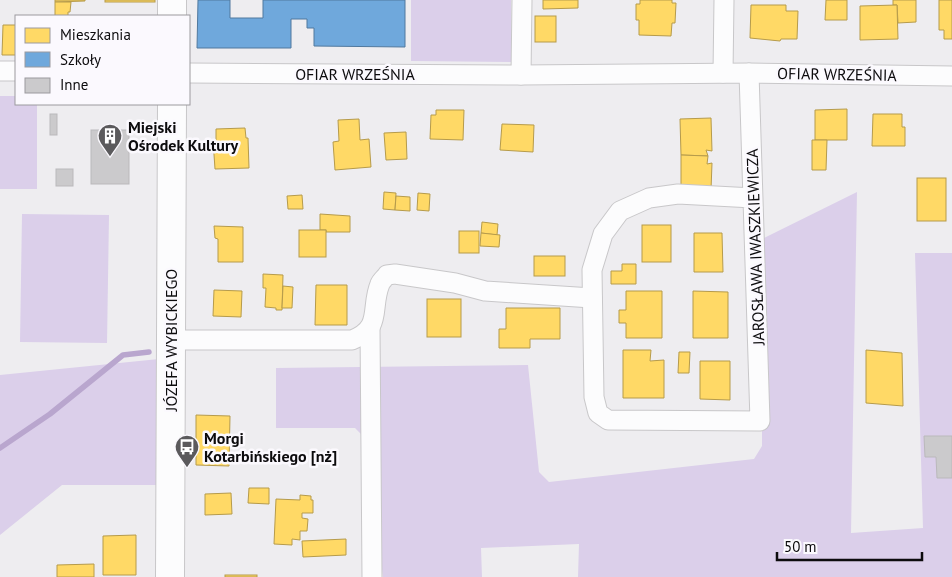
<svg xmlns="http://www.w3.org/2000/svg" width="952" height="577" font-family="'PT Sans',sans-serif">
<style>
.green{fill:#dbcfea}
.homes{fill:#ffd966;stroke:#b69b4b}
.schools{fill:#6fa8dc;stroke:#51799e}
.lines{fill:none;stroke-linecap:round;stroke-linejoin:round}
.stream{stroke:#b9a6ce;stroke-width:5.5}
.building{fill:#cbcacc;stroke:#bab9bb}
.street-casing{stroke:#c8c7c9;stroke-width:21}
.secondary-casing{stroke:#c8c7c9;stroke-width:30}
.street{stroke:#fcfcfd;stroke-width:19}
.secondary{stroke:#fcfcfd;stroke-width:28}
.labels{text-anchor:middle;stroke-width:5;stroke-linejoin:round;paint-order:stroke}
.street-label{font-size:16px;fill:#0c0b0d;stroke:#fbf9fe}
.poi-label{font-size:16px;font-weight:bold;fill:#0c0b0d;stroke:#fbf9fe;text-anchor:start}
</style>
<rect width="100%" height="100%" fill="#eeedf0"/>
<g class="green">
<polygon points="411,0 511,0 511,62 411,61"/>
<polygon points="0,96 16,96 16,104 37,104 37,189 0,189"/>
<polygon points="857,192 851,533 923,528 915,253 952,253 952,577 578,577 579,544 481,548 482,577 383,577 366,439 355,428 276,428 276,368 528,365 539,472 549,482 754,459 762,446 762,262 764,238"/>
<polygon points="22,214 109,215 107,343 20,342"/>
<polygon points="159,359 160,485 62,485 0,535 0,375"/>
</g>
<g class="homes">
<polygon points="55,0 85,0 85,1 55,2"/>
<rect x="105" y="0" width="50" height="2"/>
<polygon points="543,0 578,0 578,8 543,9"/>
<polygon points="640,0 672,0 672,3 676,3 675,23 672,23 671,36 639,35 639,20 636,20 636,4 640,4"/>
<polygon points="826,0 847,0 847,20 825,20"/>
<polygon points="893,0 916,0 916,22 898,23 897,5 893,5"/>
<polygon points="939,0 952,0 952,39 944,39 944,30 939,30"/>
<polygon points="55,2 71,2 70,12 68,12 68,16 55,16"/>
<polygon points="751,5 786,5 786,11 798,11 797,39 781,39 780,41 750,38"/>
<polygon points="897,5 898,39 860,40 860,6"/>
<rect x="535" y="16" width="21" height="26"/>
<polygon points="3,25 16,25 16,55 2,55"/>
<polygon points="847,109 847,140 815,140 815,110"/>
<polygon points="436,110 464,110 463,140 430,139 431,115 436,115"/>
<polygon points="873,114 902,114 902,127 905,127 905,146 872,146"/>
<polygon points="711,118 712,151 706,150 708,156 681,155 680,119"/>
<polygon points="359,119 360,140 369,139 371,167 335,170 333,142 339,141 338,120"/>
<polygon points="502,124 534,125 533,152 500,150"/>
<polygon points="245,128 246,138 248,138 249,168 215,169 213,140 216,140 216,129"/>
<polygon points="406,132 407,159 386,160 384,133"/>
<polygon points="812,140 827,140 826,170 812,170"/>
<polygon points="681,155 708,156 707,164 712,163 711,190 681,190"/>
<rect x="917" y="178" width="29" height="43"/>
<polygon points="384,192 396,193 395,210 383,209"/>
<polygon points="418,193 430,194 429,211 417,210"/>
<polygon points="302,195 303,209 288,209 287,196"/>
<polygon points="396,196 410,197 410,211 395,210"/>
<polygon points="320,214 350,216 350,232 326,232 326,230 320,230"/>
<polygon points="482,222 498,224 497,235 481,233"/>
<rect x="642" y="225" width="29" height="37"/>
<polygon points="214,226 243,227 243,262 218,262 218,239 215,238"/>
<rect x="299" y="230" width="27" height="27"/>
<rect x="459" y="231" width="20" height="22"/>
<polygon points="481,233 500,235 499,247 480,246"/>
<polygon points="694,233 722,233 723,272 694,272"/>
<rect x="534" y="256" width="31" height="20"/>
<polygon points="622,264 636,264 636,284 611,284 611,271 622,271"/>
<polygon points="263,274 283,275 282,310 276,310 276,308 265,307 266,288 263,288"/>
<polygon points="316,285 347,285 347,325 315,325"/>
<polygon points="283,286 293,287 292,308 282,308"/>
<polygon points="214,290 242,291 241,317 213,316"/>
<polygon points="626,291 662,291 662,338 626,338 626,323 619,323 619,310 626,310"/>
<polygon points="693,291 728,292 728,338 693,338"/>
<rect x="427" y="299" width="34" height="38"/>
<polygon points="506,308 560,308 560,339 530,339 530,348 499,348 499,329 506,329"/>
<polygon points="623,350 651,350 650,361 664,360 664,398 623,398"/>
<polygon points="866,350 902,353 903,406 866,403"/>
<polygon points="679,352 690,352 689,373 678,373"/>
<polygon points="700,361 730,361 730,400 700,399"/>
<polygon points="196,415 230,416 229,466 196,465"/>
<polygon points="249,488 269,488 269,504 248,503"/>
<polygon points="231,493 232,514 205,515 205,494"/>
<polygon points="300,495 311,496 311,500 313,500 313,513 302,513 302,518 308,519 307,531 300,531 300,540 292,539 292,545 274,544 276,499 300,500"/>
<polygon points="136,535 136,575 103,575 103,536"/>
<polygon points="346,539 346,555 303,557 302,541"/>
<polygon points="94,564 94,577 57,577 57,565"/>
<rect x="225" y="575" width="32" height="2"/>
</g>
<polygon class="schools" points="198,0 230,0 230,18 263,18 263,0 405,0 405,47 314,46 314,28 307,28 307,19 291,19 291,48 197,48"/>
<g class="lines">
<polyline class="stream" points="0,448 50,414 123,355 149,352"/>
</g>
<g class="building">
<rect x="50" y="114" width="7" height="21"/>
<rect x="91" y="130" width="38" height="54"/>
<rect x="56" y="169" width="17" height="17"/>
<polygon points="924,436 952,436 952,478 937,478 936,457 925,457"/>
</g>
<g class="lines">
<defs>
<g id="street">
<polyline points="0,71 16,71"/>
<polyline points="189,73 521,75 749,73 952,76"/>
<polyline points="723,73 724,0"/>
<polyline points="749,73 760,421 608,420 598,413 594,397 592,270 603,234 620,211 649,198 678,194 753,198"/>
<polyline points="521,75 522,0"/>
<polyline points="370,328 372,577"/>
<path d="M172,340H352C383,328 370,308 380,284C381,281 385,278 387,275L395,274L455,283L485,291L592,298"/>
</g>
<g id="secondary">
<polyline points="172,16 172,0"/>
<polyline points="170,577 172,104"/>
</g>
</defs>
<use href="#street" class="street-casing"/>
<use href="#secondary" class="secondary-casing"/>
<use href="#street" class="street"/>
<use href="#secondary" class="secondary"/>
</g>
<defs>
<symbol id="building-pin" viewBox="-11 -11 22 30"><path d="M0 17L-7.5 6A9.5 9.5 0 1 1 7.5 6Z" fill="#5b5a5c" stroke="#fbf9fe"/><path d="M-4-6H4V6H1V3H-1V6H-4ZM-2.5-4.3h1.7v1.8h-1.7ZM.8-4.3h1.7v1.8H.8ZM-2.5-1h1.7V.8h-1.7ZM.8-1h1.7V.8H.8Z" fill="#fff"/></symbol>
<symbol id="bus-pin" viewBox="-11 -11 22 30"><path d="M0 17L-7.5 6A9.5 9.5 0 1 1 7.5 6Z" fill="#5b5a5c" stroke="#fbf9fe"/><path d="M-5-6H5V4H4V6H2V4H-2V6H-4V4H-5ZM-3.5-4V0h7V-4ZM-3.5 1.2v1.5H-2V1.2ZM2 1.2v1.5H3.5V1.2Z" fill="#fff"/></symbol>
</defs>
<g fill-rule="evenodd">
<use href="#building-pin" x="96" y="122" width="28" height="38"/>
<use href="#bus-pin" x="173" y="433" width="28" height="38"/>
</g>
<g class="labels">
<g class="street-label">
<text x="355" y="80">OFIAR WRZEŚNIA</text>
<text transform="translate(837 74) rotate(1)" y="6">OFIAR WRZEŚNIA</text>
<text transform="translate(755 247) rotate(-92)" y="6">JAROSŁAWA IWASZKIEWICZA</text>
<text transform="translate(171 340) rotate(-90)" y="6">JÓZEFA WYBICKIEGO</text>
</g>
<g class="poi-label">
<text x="128" y="133">Miejski<tspan x="128" dy="18">Ośrodek Kultury</tspan></text>
<text x="204" y="444">Morgi<tspan x="204" dy="18">Kotarbińskiego [nż]</tspan></text>
</g>
</g>
<rect x="15" y="15" width="175" height="90" fill="#fbf9fe" stroke="#9b9a9e"/>
<rect x="25" y="28" width="25" height="15" fill="#ffd966" stroke="#9b9a9e"/>
<text x="60" y="40" font-size="15" fill="#0c0b0d">Mieszkania</text>
<rect x="25" y="52" width="25" height="15" fill="#6fa8dc" stroke="#9b9a9e"/>
<text x="60" y="65" font-size="15" fill="#0c0b0d">Szkoły</text>
<rect x="25" y="78" width="25" height="15" fill="#cbcacc" stroke="#9b9a9e"/>
<text x="60" y="90" font-size="15" fill="#0c0b0d">Inne</text>
<path d="M777 552v8h145v-8" fill="none" stroke="#0c0b0d" stroke-width="2.5"/>
<text x="784" y="552" font-size="15" fill="#0c0b0d" stroke="#fbf9fe" stroke-width="4" paint-order="stroke">50 m</text>
</svg>
